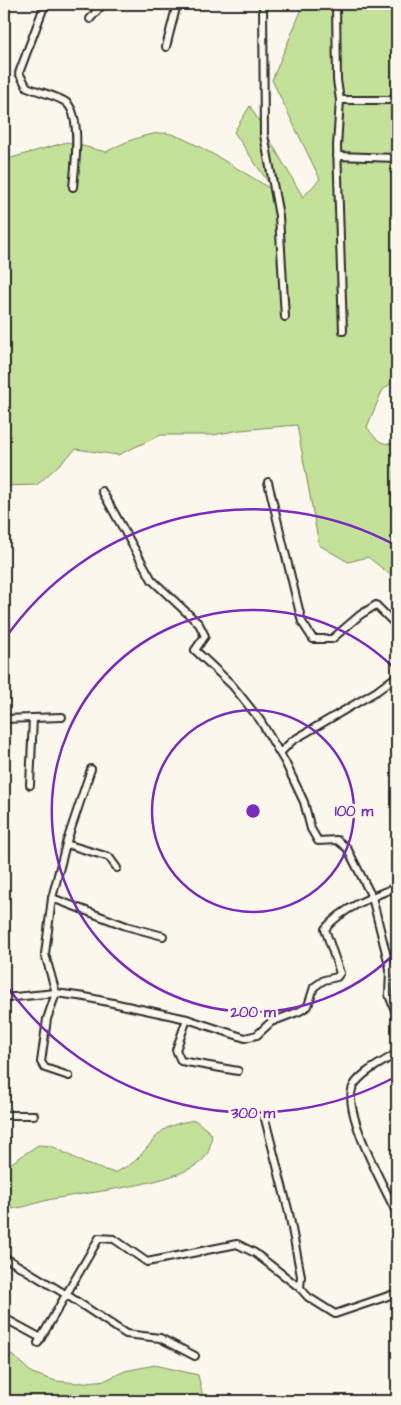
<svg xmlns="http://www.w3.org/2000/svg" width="401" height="1405" font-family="'Architects Daughter',sans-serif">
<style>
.green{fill:#c4e199;stroke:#788662}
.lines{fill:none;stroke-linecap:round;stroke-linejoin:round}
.minor-casing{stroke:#2b2b2b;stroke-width:10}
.minor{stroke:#fbf7ec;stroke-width:6}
.ring{fill:none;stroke:#7b2cbf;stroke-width:2.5}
.centre{fill:#7b2cbf;stroke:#fbf7ec;stroke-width:2.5}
.ring-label{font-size:15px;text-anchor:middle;font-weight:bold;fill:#7b2cbf;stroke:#fbf7ec;stroke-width:5;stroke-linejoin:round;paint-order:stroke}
</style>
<rect width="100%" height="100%" fill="#fbf7ec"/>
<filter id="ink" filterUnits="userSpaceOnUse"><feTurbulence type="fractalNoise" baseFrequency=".02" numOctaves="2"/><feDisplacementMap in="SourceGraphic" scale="10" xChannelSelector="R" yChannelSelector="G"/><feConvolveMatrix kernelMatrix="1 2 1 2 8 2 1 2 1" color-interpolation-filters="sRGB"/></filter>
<g filter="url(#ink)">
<g class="green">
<path d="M304,4H397V381L395,380L382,391L367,427C376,440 381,446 397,443V580L368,557L348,562L319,545L297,425L240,430L213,435H161L118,455L76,449L37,485L4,486V160L67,142L106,152C123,143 144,133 165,133C181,132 256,180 274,191L234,132L250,106L303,197L320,179L272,80Z"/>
<path d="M195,1120L212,1134C211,1140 210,1151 206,1156C186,1185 82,1192 48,1200C31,1204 23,1209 4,1209V1168L38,1145L52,1146L86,1164L115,1173C123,1168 133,1164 138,1158C161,1133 158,1126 195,1120Z"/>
<polygon points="4,1348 32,1373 56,1381 78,1383 106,1380 125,1371 155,1365 198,1375 204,1401 4,1401"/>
</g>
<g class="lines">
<defs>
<g id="minor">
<path d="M45,4L19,73L27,87C39,92 53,95 64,101C83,111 75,168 73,187"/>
<polyline points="263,4 264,135 279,216 285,317"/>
<polyline points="336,4 337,80 340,100 337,146 343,331"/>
<polyline points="90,19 103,4"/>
<polyline points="166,47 177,4"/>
<polyline points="340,100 397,100"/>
<polyline points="337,156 397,158"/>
<polyline points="268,482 302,622 313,639 332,639 360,615 376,605 397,626"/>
<polyline points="102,491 152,580 199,624 205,636 195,650 232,685 260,720 285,762 304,802 311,829 318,841 337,840 347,848 372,897 390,969 389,995 397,1016"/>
<polyline points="4,719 62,717"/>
<polyline points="280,753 292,741 377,691 397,676"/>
<polyline points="30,785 33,718"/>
<polyline points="66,844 109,857 117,868"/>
<polyline points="52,898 126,926 163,936"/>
<path d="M4,998L56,993L85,997L187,1019L245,1038L257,1035L271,1022L300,1011L308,1006L314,987L324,980L337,977L340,973L325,929C342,908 373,896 397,887"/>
<polyline points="187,1019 176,1050 181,1061 238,1071"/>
<path d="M397,1053C384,1062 363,1071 354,1085C339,1107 386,1190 397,1214"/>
<polyline points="69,1076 45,1068 41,1062 47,1019 56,993 45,954 52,898 66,844 91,769"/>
<polyline points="4,1115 34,1115"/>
<polyline points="265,1119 289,1213 301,1276 300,1288"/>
<polyline points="4,1257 67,1295 126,1334 160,1338 195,1356"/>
<polyline points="4,1318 41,1338"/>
<polyline points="38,1343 99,1238 114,1239 147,1262 237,1244 255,1253 300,1288 308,1297 335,1314 397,1293"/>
</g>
</defs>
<use href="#minor" class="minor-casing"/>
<use href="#minor" class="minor"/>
</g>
</g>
<g class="ring">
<circle cx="253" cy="811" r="101"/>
<path d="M396 952A201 201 0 1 1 396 670"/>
<path d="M397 1076A302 302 0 0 1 4 982M4 640A302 302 0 0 1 397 546"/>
</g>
<circle cx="253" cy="811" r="8" class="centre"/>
<g class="ring-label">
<text x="354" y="816">100 m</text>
<text x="253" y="1017">200 m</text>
<text x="253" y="1118">300 m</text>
</g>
<rect width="401" height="1405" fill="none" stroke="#fbf7ec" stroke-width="20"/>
<rect x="10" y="10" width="381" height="1385" fill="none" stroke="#2b2b2b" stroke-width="2" filter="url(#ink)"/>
</svg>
